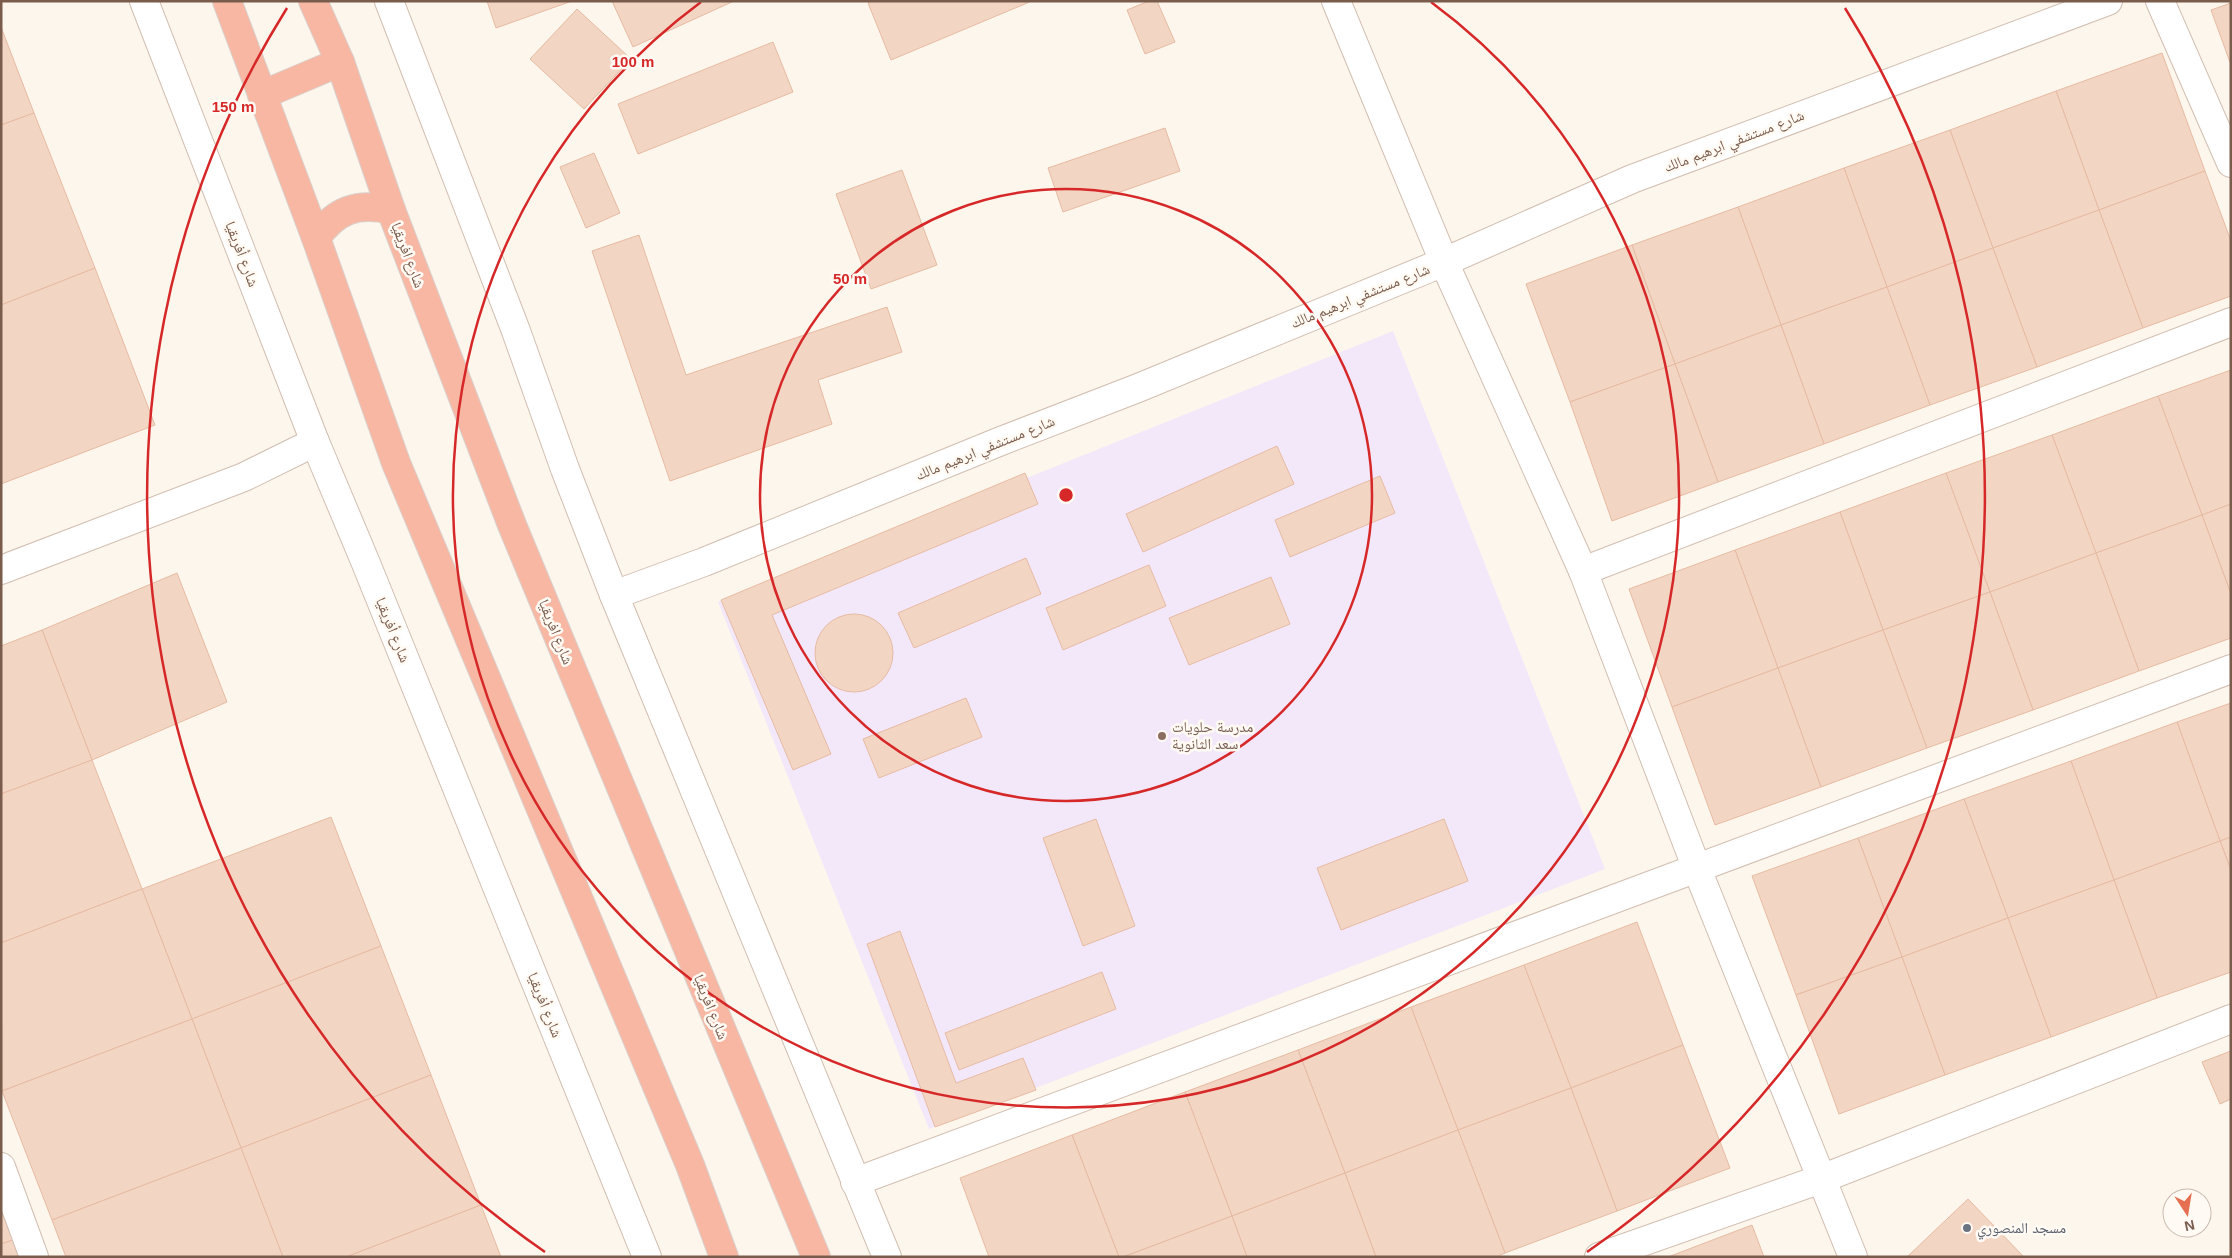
<svg xmlns="http://www.w3.org/2000/svg" width="2232" height="1258" font-family="Helvetica,'Noto Naskh Arabic',sans-serif">
<style>
.education{fill:#f3e8fa}
.building{fill:#f3d5c3;stroke:#e6bba3}
.lines{fill:none;stroke-linecap:round;stroke-linejoin:round}
.minor-casing{stroke:#d1beb0;stroke-width:30}
.highway-casing{stroke:#dad1cd;stroke-width:30}
.minor{stroke:#fff;stroke-width:28}
.highway{stroke:#f7b7a3;stroke-width:28}
.ring{fill:none;stroke:#d62828;stroke-width:2.5}
.education-dot{fill:#8d6e63;stroke:#fffaf3;stroke-width:2}
.worship-dot{fill:#6b7280;stroke:#fffaf3;stroke-width:2}
.labels{text-anchor:middle;stroke-width:5;stroke-linejoin:round;paint-order:stroke}
.street-label{font-size:15px;fill:#7a5c4d;stroke:#fffaf3}
.education-label{font-size:15px;fill:#785e54;stroke:#fffaf3;text-anchor:start}
.worship-label{font-size:15px;fill:#5b616d;stroke:#fffaf3;text-anchor:start}
.centre{fill:#d62828;stroke:#fffaf3;stroke-width:2.5}
.ring-label{font-size:15px;text-anchor:middle;font-weight:bold;fill:#d62828;stroke:#fffaf3;stroke-width:5;stroke-linejoin:round;paint-order:stroke}
</style>
<rect width="100%" height="100%" fill="#fdf6ec"/>
<polygon class="education" points="1393,331 1605,869 929,1129 718,602"/>
<g class="building">
<polygon points="487,1 572,1 496,28"/>
<polygon points="612,1 734,1 633,47"/>
<polygon points="872,1 1032,1 891,60 868,3"/>
<polygon points="1149,1 1157,1 1175,42 1145,54 1127,10"/>
<polygon points="2231,3 2231,65 2211,10"/>
<polygon points="577,9 631,59 584,109 530,59"/>
<polygon points="1,27 34,113 1,125"/>
<polygon points="773,42 793,92 638,154 618,104"/>
<polygon points="2162,53 2205,171 2099,210 2056,91"/>
<polygon points="2056,91 2099,210 1993,248 1950,130"/>
<polygon points="34,113 95,268 1,305 1,125"/>
<polygon points="1165,128 1180,171 1063,212 1048,168"/>
<polygon points="1950,130 1993,248 1887,287 1844,168"/>
<polygon points="594,153 620,213 586,228 560,167"/>
<polygon points="1844,168 1887,287 1781,325 1738,207"/>
<polygon points="902,170 937,265 871,289 836,194"/>
<polygon points="2205,171 2231,241 2231,296 2143,328 2099,210"/>
<polygon points="1738,207 1781,325 1675,364 1632,245"/>
<polygon points="2099,210 2143,328 2037,367 1993,248"/>
<polygon points="639,235 686,375 887,307 902,352 818,380 832,424 670,481 592,251"/>
<polygon points="1632,245 1675,364 1570,402 1526,284"/>
<polygon points="1993,248 2037,367 1930,405 1887,287"/>
<polygon points="95,268 155,425 1,484 1,305"/>
<polygon points="1887,287 1930,405 1824,444 1781,325"/>
<polygon points="1781,325 1824,444 1718,482 1675,364"/>
<polygon points="1675,364 1718,482 1612,521 1570,402"/>
<polygon points="2231,370 2231,504 2202,515 2158,396"/>
<polygon points="2158,396 2202,515 2096,553 2052,435"/>
<polygon points="2052,435 2096,553 1990,592 1946,473"/>
<polygon points="1277,446 1294,484 1143,552 1126,514"/>
<polygon points="1025,473 1038,504 772,615 831,754 793,770 721,600"/>
<polygon points="1946,473 1990,592 1883,630 1840,512"/>
<polygon points="1380,476 1395,513 1290,557 1275,520"/>
<polygon points="2231,504 2231,594 2202,515"/>
<polygon points="1840,512 1883,630 1778,668 1735,550"/>
<polygon points="2202,515 2231,594 2231,638 2139,671 2096,553"/>
<polygon points="1735,550 1778,668 1672,707 1629,589"/>
<polygon points="2096,553 2139,671 2033,710 1990,592"/>
<polygon points="1026,558 1041,594 914,648 898,613"/>
<polygon points="1149,565 1166,606 1063,650 1046,608"/>
<polygon points="177,573 227,702 92,760 42,630"/>
<polygon points="1271,577 1290,624 1189,665 1169,618"/>
<polygon points="1990,592 2033,710 1927,748 1883,630"/>
<circle cx="854" cy="653" r="39"/>
<polygon points="42,630 92,760 1,794 1,646"/>
<polygon points="1883,630 1927,748 1821,787 1778,668"/>
<polygon points="1778,668 1821,787 1715,825 1672,707"/>
<polygon points="966,698 982,737 879,778 863,739"/>
<polygon points="2231,703 2231,837 2220,841 2177,722"/>
<polygon points="2177,722 2220,841 2114,880 2071,761"/>
<polygon points="92,760 142,889 1,943 1,794"/>
<polygon points="2071,761 2114,880 2008,918 1964,799"/>
<polygon points="1964,799 2008,918 1902,957 1858,838"/>
<polygon points="331,817 381,946 192,1019 142,889"/>
<polygon points="1096,819 1135,926 1083,946 1043,838"/>
<polygon points="1444,819 1468,881 1341,930 1317,868"/>
<polygon points="2231,837 2231,870 2220,841"/>
<polygon points="1858,838 1902,957 1796,995 1752,876"/>
<polygon points="2220,841 2231,870 2231,972 2157,998 2114,880"/>
<polygon points="2114,880 2157,998 2051,1037 2008,918"/>
<polygon points="142,889 192,1019 2,1091 1,943"/>
<polygon points="2008,918 2051,1037 1945,1075 1902,957"/>
<polygon points="1637,922 1683,1045 1571,1088 1524,965"/>
<polygon points="900,931 956,1083 1023,1058 1036,1090 935,1127 867,944"/>
<polygon points="381,946 431,1075 241,1148 192,1019"/>
<polygon points="1902,957 1945,1075 1839,1114 1796,995"/>
<polygon points="1524,965 1571,1088 1458,1130 1411,1007"/>
<polygon points="1102,972 1116,1009 959,1070 945,1033"/>
<polygon points="1411,1007 1458,1130 1345,1173 1298,1050"/>
<polygon points="192,1019 241,1148 52,1220 2,1091"/>
<polygon points="1683,1045 1730,1168 1617,1211 1571,1088"/>
<polygon points="1298,1050 1345,1173 1232,1216 1185,1092"/>
<polygon points="2231,1051 2231,1099 2220,1104 2202,1062"/>
<polygon points="431,1075 481,1205 346,1257 283,1257 241,1148"/>
<polygon points="1571,1088 1617,1211 1505,1253 1458,1130"/>
<polygon points="1185,1092 1232,1216 1123,1257 1119,1257 1072,1135"/>
<polygon points="1458,1130 1505,1253 1496,1257 1376,1257 1345,1173"/>
<polygon points="1072,1135 1119,1257 989,1257 960,1178"/>
<polygon points="241,1148 283,1257 66,1257 52,1220"/>
<polygon points="1345,1173 1376,1257 1247,1257 1232,1216"/>
<polygon points="1968,1199 2024,1257 1907,1257"/>
<polygon points="481,1205 501,1257 346,1257"/>
<polygon points="1,1210 13,1240 1,1244"/>
<polygon points="1232,1216 1247,1257 1123,1257"/>
<polygon points="1752,1225 1764,1257 1668,1257"/>
<polygon points="13,1240 19,1257 1,1257 1,1244"/>
</g>
<g class="lines">
<defs>
<g id="minor">
<polyline points="144,1 315,442 365,561 647,1257"/>
<polyline points="389,1 516,331 565,469 614,595 887,1257"/>
<polyline points="1336,1 1444,262 1583,571 1697,869 1853,1257"/>
<polyline points="2160,1 2231,163"/>
<polyline points="1,570 244,477 315,442"/>
<polyline points="1583,571 2231,322"/>
<polyline points="614,595 704,562 1001,441 1138,388 1444,262 1632,179 2108,1"/>
<polyline points="1,1167 34,1257"/>
<polyline points="855,1182 2231,669"/>
<polyline points="1599,1257 1821,1179 2231,1019"/>
</g>
<g id="highway">
<polyline points="227,1 316,238 396,463 690,1165 724,1257"/>
<polyline points="313,1 340,62 391,210 512,525 816,1257"/>
<polyline points="262,95 340,62"/>
<path d="M316,238C336,210 357,202 391,210"/>
</g>
</defs>
<use href="#minor" class="minor-casing"/>
<use href="#highway" class="highway-casing"/>
<use href="#minor" class="minor"/>
<use href="#highway" class="highway"/>
</g>
<g class="ring">
<circle cx="1066" cy="495" r="306"/>
<path d="M1431 2A613 613 0 1 1 701 2"/>
<path d="M545 1252A919 919 0 0 1 287 8M1845 8A919 919 0 0 1 1587 1252"/>
</g>
<circle class="education-dot" cx="1162" cy="736" r="5"/>
<circle class="worship-dot" cx="1967" cy="1228" r="5"/>
<g class="labels">
<g class="street-label">
<text transform="translate(1734 141) rotate(-21)" y="5">شارع مستشفي ابرهيم مالك</text>
<text transform="translate(242 254) rotate(69)" y="5">شارع أفريقيا</text>
<text transform="translate(408 255) rotate(69)" y="5">شارع افريقيا</text>
<text transform="translate(1360 296) rotate(-22)" y="5">شارع مستشفي ابرهيم مالك</text>
<text transform="translate(985 448) rotate(-22)" y="5">شارع مستشفي ابرهيم مالك</text>
<text transform="translate(393 630) rotate(68)" y="5">شارع أفريقيا</text>
<text transform="translate(556 632) rotate(68)" y="5">شارع افريقيا</text>
<text transform="translate(545 1005) rotate(68)" y="5">شارع أفريقيا</text>
<text transform="translate(711 1007) rotate(68)" y="5">شارع افريقيا</text>
</g>
<g class="education-label">
<text x="1172" y="732">مدرسة حلويات<tspan x="1172" dy="17">سعد الثانوية</tspan></text>
</g>
<g class="worship-label">
<text x="1977" y="1233">مسجد المنصوري</text>
</g>
</g>
<circle cx="1066" cy="495" r="8" class="centre"/>
<g class="ring-label">
<text x="633" y="67">100 m</text>
<text x="233" y="112">150 m</text>
<text x="850" y="284">50 m</text>
</g>
<rect width="2232" height="1258" fill="none" stroke="#7a5c4d" stroke-width="5"/>
<g transform="translate(2187 1213) rotate(168)"><circle r="24" fill="#fffaf3" stroke="#cabbb1"/>
<path d="M0-4L9 19L0 12L-9 19Z" fill="#e76f51"/>
<text y="-8" font-size="14" font-weight="bold" text-anchor="middle" fill="#7a5c4d">N</text>
</g>
</svg>
